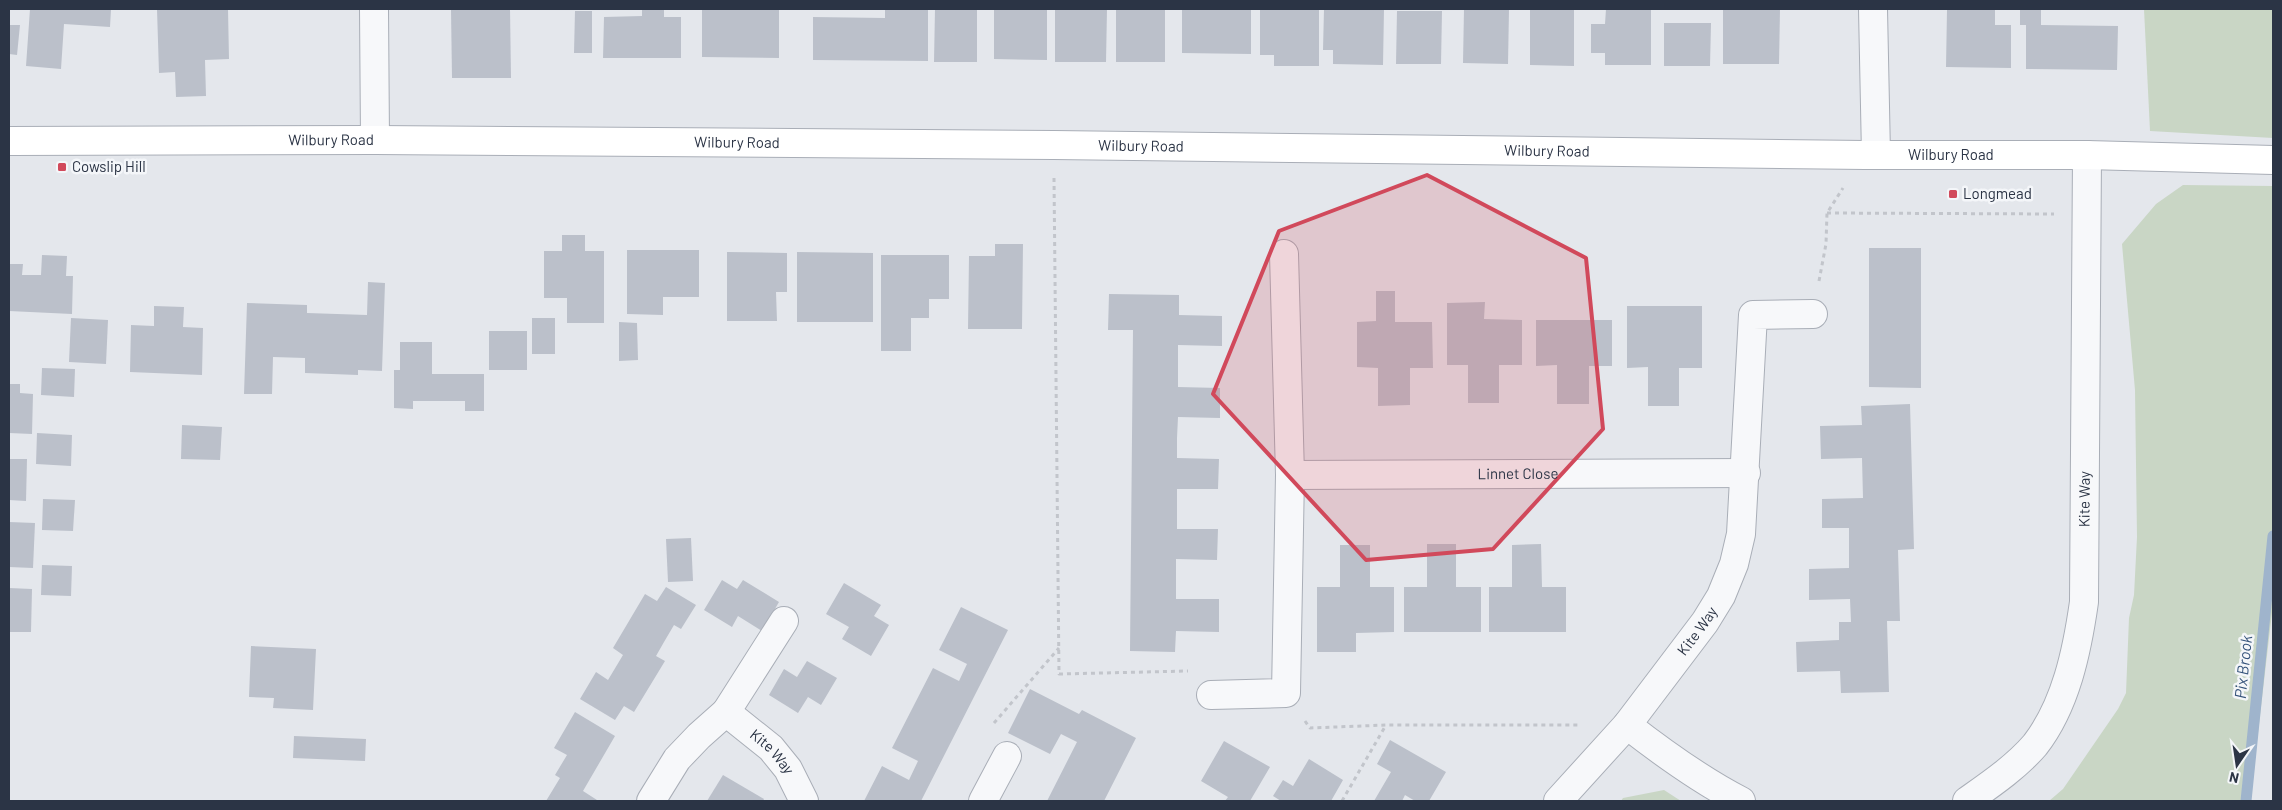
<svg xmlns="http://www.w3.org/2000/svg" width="2282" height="810" font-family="Barlow,sans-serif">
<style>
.green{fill:#c9d6c5}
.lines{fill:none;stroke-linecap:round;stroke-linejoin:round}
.stream{stroke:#9fb4cc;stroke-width:11}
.building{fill:#bbc0ca}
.street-casing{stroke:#a9aeb7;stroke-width:30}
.secondary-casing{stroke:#a9aeb7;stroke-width:30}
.path{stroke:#c2c5cb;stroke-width:3;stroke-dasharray:4 4;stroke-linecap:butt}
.street{stroke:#f7f8fa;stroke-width:28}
.secondary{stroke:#fff;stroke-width:28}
.marked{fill:#d1495b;fill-opacity:0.2;stroke:#d1495b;stroke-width:4;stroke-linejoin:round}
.poi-dot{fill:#d1495b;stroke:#f4f6f9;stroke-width:2}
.labels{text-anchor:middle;stroke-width:5;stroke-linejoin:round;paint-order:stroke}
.street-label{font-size:15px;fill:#2b3445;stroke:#f4f6f9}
.poi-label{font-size:15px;fill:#2b3445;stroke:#f4f6f9;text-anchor:start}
.water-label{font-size:16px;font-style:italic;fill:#34527a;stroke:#f4f6f9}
</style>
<rect width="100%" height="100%" fill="#e4e7ec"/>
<g class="green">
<polygon points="2144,9 2273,9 2273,138 2150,131"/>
<polygon points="2183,185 2273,186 2273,604 2250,801 2049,801 2063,789 2118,709 2126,693 2129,618 2134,595 2137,537 2135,390 2122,244 2156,204"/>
<polygon points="1664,790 1681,801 1621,801 1623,798"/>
</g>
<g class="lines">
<polyline class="stream" points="2246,801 2273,536"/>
</g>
<g class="building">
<polygon points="30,9 111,9 110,27 64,24 61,69 26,66"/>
<polygon points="157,9 228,9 229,59 205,60 206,96 176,97 175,72 159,73"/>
<polygon points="451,9 510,9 511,78 452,78"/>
<polygon points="642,9 664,9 664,17 681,17 681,58 603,58 604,17 642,16"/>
<polygon points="702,9 779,9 779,58 702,57"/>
<polygon points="885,9 928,9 928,61 813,60 813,17 885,18"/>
<polygon points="935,9 977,9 977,62 934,62"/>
<polygon points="994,9 1047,9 1047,60 994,59"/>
<polygon points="1055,9 1107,9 1106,62 1055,62"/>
<rect x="1116" y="9" width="49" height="53"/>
<polygon points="1182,9 1251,9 1251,54 1182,53"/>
<polygon points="1274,9 1319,9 1319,66 1274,66 1274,55 1260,55 1260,10"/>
<polygon points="1324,9 1384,9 1383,65 1333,64 1333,50 1323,50"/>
<polygon points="1464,9 1509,9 1508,64 1463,63"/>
<polygon points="1530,9 1574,9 1574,66 1530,65"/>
<polygon points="1606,9 1651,9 1651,65 1605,65 1605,53 1591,53 1591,24 1605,24"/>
<polygon points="1723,9 1780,9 1779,64 1723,64"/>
<polygon points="1995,9 1995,25 2011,25 2011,68 1946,67 1947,10"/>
<polygon points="2020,9 2041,9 2041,25 2118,26 2117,70 2026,69 2026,25 2020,25"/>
<polygon points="575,11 592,11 592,53 574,53"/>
<polygon points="1397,11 1442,11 1441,64 1396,64"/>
<polygon points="1664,23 1711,23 1710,66 1664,66"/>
<polygon points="9,25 20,25 17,55 9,54"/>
<polygon points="562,235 585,235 585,251 604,251 604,323 567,323 567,298 544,298 544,251 562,251"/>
<polygon points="995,244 1023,244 1022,329 968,329 969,256 995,256"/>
<polygon points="1869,248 1921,248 1921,388 1869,387"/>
<polygon points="627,250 699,250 699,297 663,297 663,315 627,314"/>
<polygon points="727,252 787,253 787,292 776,292 777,321 727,321"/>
<polygon points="797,252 873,253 873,322 797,322"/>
<polygon points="42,255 67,256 66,276 73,276 72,314 9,311 9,264 23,264 22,275 41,275"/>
<polygon points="881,255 949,255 949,299 929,299 929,318 911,318 911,351 881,351"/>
<polygon points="368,282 385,283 382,371 358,370 358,375 305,373 305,358 273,357 272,394 244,394 247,303 307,305 307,313 367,315"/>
<polygon points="1376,291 1395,291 1395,322 1432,322 1433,368 1410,368 1410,405 1378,406 1378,368 1357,367 1357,322 1376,321"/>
<polygon points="1109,294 1179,295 1179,315 1222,316 1222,346 1178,345 1178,387 1220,388 1220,418 1178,417 1177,438 1177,458 1219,459 1218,489 1177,489 1177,529 1218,529 1217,560 1176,559 1176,599 1219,599 1219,632 1176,631 1175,652 1130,651 1133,330 1108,330"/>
<polygon points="1485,302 1484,319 1522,320 1522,365 1499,365 1499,403 1468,403 1468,365 1447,365 1447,303"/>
<polygon points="154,306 184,307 183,327 203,328 202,375 130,372 131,325 154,326"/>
<polygon points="1627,306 1702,306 1702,368 1679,368 1679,406 1648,406 1648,367 1627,368"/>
<polygon points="71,318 108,320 106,364 69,362"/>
<rect x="532" y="318" width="23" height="36"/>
<polygon points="1536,320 1612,320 1612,366 1589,366 1589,404 1557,404 1557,365 1536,366"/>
<polygon points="619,322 637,323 638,360 619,361"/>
<rect x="489" y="331" width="38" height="39"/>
<polygon points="400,342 432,342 432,374 484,374 484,411 465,411 465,401 413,401 413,409 394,408 394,370 400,370"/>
<polygon points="42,368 75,369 74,397 41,395"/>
<polygon points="9,384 20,384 20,393 33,394 32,434 9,433"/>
<polygon points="1910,404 1914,549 1898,550 1900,621 1887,621 1889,692 1841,693 1840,671 1797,672 1796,642 1839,640 1839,622 1851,622 1850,599 1809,600 1809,569 1849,568 1849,528 1822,528 1822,499 1863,498 1862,458 1821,459 1820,426 1862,425 1861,406"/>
<polygon points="182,425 222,427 220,460 181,459"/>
<polygon points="37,433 72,435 71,466 36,464"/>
<polygon points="9,459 27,459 26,501 9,500"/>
<polygon points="43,499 75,500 73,531 42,530"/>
<polygon points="9,522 35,523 33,568 9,567"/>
<polygon points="691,538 693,581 668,582 666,539"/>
<polygon points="1427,544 1456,544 1456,587 1481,587 1481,632 1404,632 1404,587 1427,587"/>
<polygon points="1541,544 1542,587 1566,587 1566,632 1489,632 1489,587 1512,587 1512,545"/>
<polygon points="1340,545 1370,545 1370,587 1394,587 1394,632 1356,633 1356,652 1317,652 1317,587 1340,587"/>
<polygon points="42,565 72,566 71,596 41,595"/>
<polygon points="722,580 737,589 743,580 779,602 762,631 738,616 732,627 704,610"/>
<polygon points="844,583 881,605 874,616 889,625 871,656 842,639 849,627 826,614"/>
<polygon points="666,587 696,605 681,629 674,625 664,642 656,656 665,661 634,712 624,706 615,720 580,699 596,672 608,680 623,655 613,648 645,594 657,601"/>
<polygon points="9,588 32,589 31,632 9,632"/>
<polygon points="961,607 1008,630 921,801 864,801 882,766 909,780 918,761 892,748 933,668 959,681 967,664 939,650"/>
<polygon points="251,646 316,649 313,710 273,708 274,698 249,697"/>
<polygon points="807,661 837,678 821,705 808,697 798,713 769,695 784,669 797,677"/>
<polygon points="1030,689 1079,714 1082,710 1136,738 1104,801 1047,801 1077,742 1061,734 1050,754 1008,733"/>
<polygon points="575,712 615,736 583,791 597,800 546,801 560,778 555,775 567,755 554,748"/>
<polygon points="294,736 366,739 365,761 293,758"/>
<polygon points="1390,740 1446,772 1429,801 1415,801 1405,795 1402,801 1374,801 1391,772 1377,764"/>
<polygon points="1224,741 1270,767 1250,801 1225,801 1228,797 1201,781"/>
<polygon points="1309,759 1343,780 1331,801 1281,801 1273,796 1283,780 1293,786"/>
<polygon points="723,775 764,799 763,801 707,801"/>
</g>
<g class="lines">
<defs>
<g id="street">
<polyline points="374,9 375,140"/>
<polyline points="1873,9 1876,155"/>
<path id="s1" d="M1290,475L1746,473"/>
<path id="s2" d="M784,621L726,712L771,748L788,769L804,801"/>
<polyline points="1211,695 1286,693 1290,475 1284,254"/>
<path d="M1627,725C1663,753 1700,780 1741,801"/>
<polyline points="651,801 677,759 699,736 726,712"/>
<polyline points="983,801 1007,756"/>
<path id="s3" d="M1558,801L1627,725L1705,622L1721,596L1734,564L1741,534L1753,315L1813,314"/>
<path id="s4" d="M1967,801C1991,784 2016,767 2035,745C2066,705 2077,651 2084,602L2087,155"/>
</g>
<g id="secondary">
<path id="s5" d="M9,141L375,140L1054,145L1865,155H2087L2273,160"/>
</g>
</defs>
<use href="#street" class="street-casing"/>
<use href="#secondary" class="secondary-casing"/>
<g class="path">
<polyline points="1054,178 1059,674 1188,671"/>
<polyline points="1827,213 2054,214"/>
<polyline points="1819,281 1826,244 1827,213 1843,188"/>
<polyline points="1305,721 1310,728 1386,725 1580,725"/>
<polyline points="994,723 1059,648"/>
<polyline points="1342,801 1386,725"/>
</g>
<use href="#street" class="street"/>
<use href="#secondary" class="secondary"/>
</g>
<path class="marked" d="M1427,175L1586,258L1603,429L1493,549L1366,560L1213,394L1279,231Z"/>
<g class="poi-dot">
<rect x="57" y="162" width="10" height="10" rx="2.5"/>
<rect x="1948" y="189" width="10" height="10" rx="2.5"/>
</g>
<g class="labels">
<g class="street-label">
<text dy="5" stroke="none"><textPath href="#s5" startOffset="322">Wilbury Road</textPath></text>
<text dy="5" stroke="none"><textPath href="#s5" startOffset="728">Wilbury Road</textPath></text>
<text dy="5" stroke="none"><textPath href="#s5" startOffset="1132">Wilbury Road</textPath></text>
<text dy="5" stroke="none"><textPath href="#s5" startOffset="1538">Wilbury Road</textPath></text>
<text dy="5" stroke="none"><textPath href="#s5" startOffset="1942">Wilbury Road</textPath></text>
<text dy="5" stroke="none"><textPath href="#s1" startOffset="228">Linnet Close</textPath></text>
<text dy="5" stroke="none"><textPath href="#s4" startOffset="344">Kite Way</textPath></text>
<text dy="5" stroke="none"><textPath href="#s3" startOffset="220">Kite Way</textPath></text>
<text dy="5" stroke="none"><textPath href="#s2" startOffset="169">Kite Way</textPath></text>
</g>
<g class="poi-label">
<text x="72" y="172">Cowslip Hill</text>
<text x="1963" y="199">Longmead</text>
</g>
<g class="water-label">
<text transform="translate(2243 667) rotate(-84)" y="6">Pix Brook</text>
</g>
</g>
<rect width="2282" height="810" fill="none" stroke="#2b3445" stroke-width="20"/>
<g transform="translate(2237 765) rotate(193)" stroke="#f4f6f9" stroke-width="4" paint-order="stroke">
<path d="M0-4L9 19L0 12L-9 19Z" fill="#2b3445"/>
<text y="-8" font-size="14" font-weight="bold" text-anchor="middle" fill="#2b3445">N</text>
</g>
</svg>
